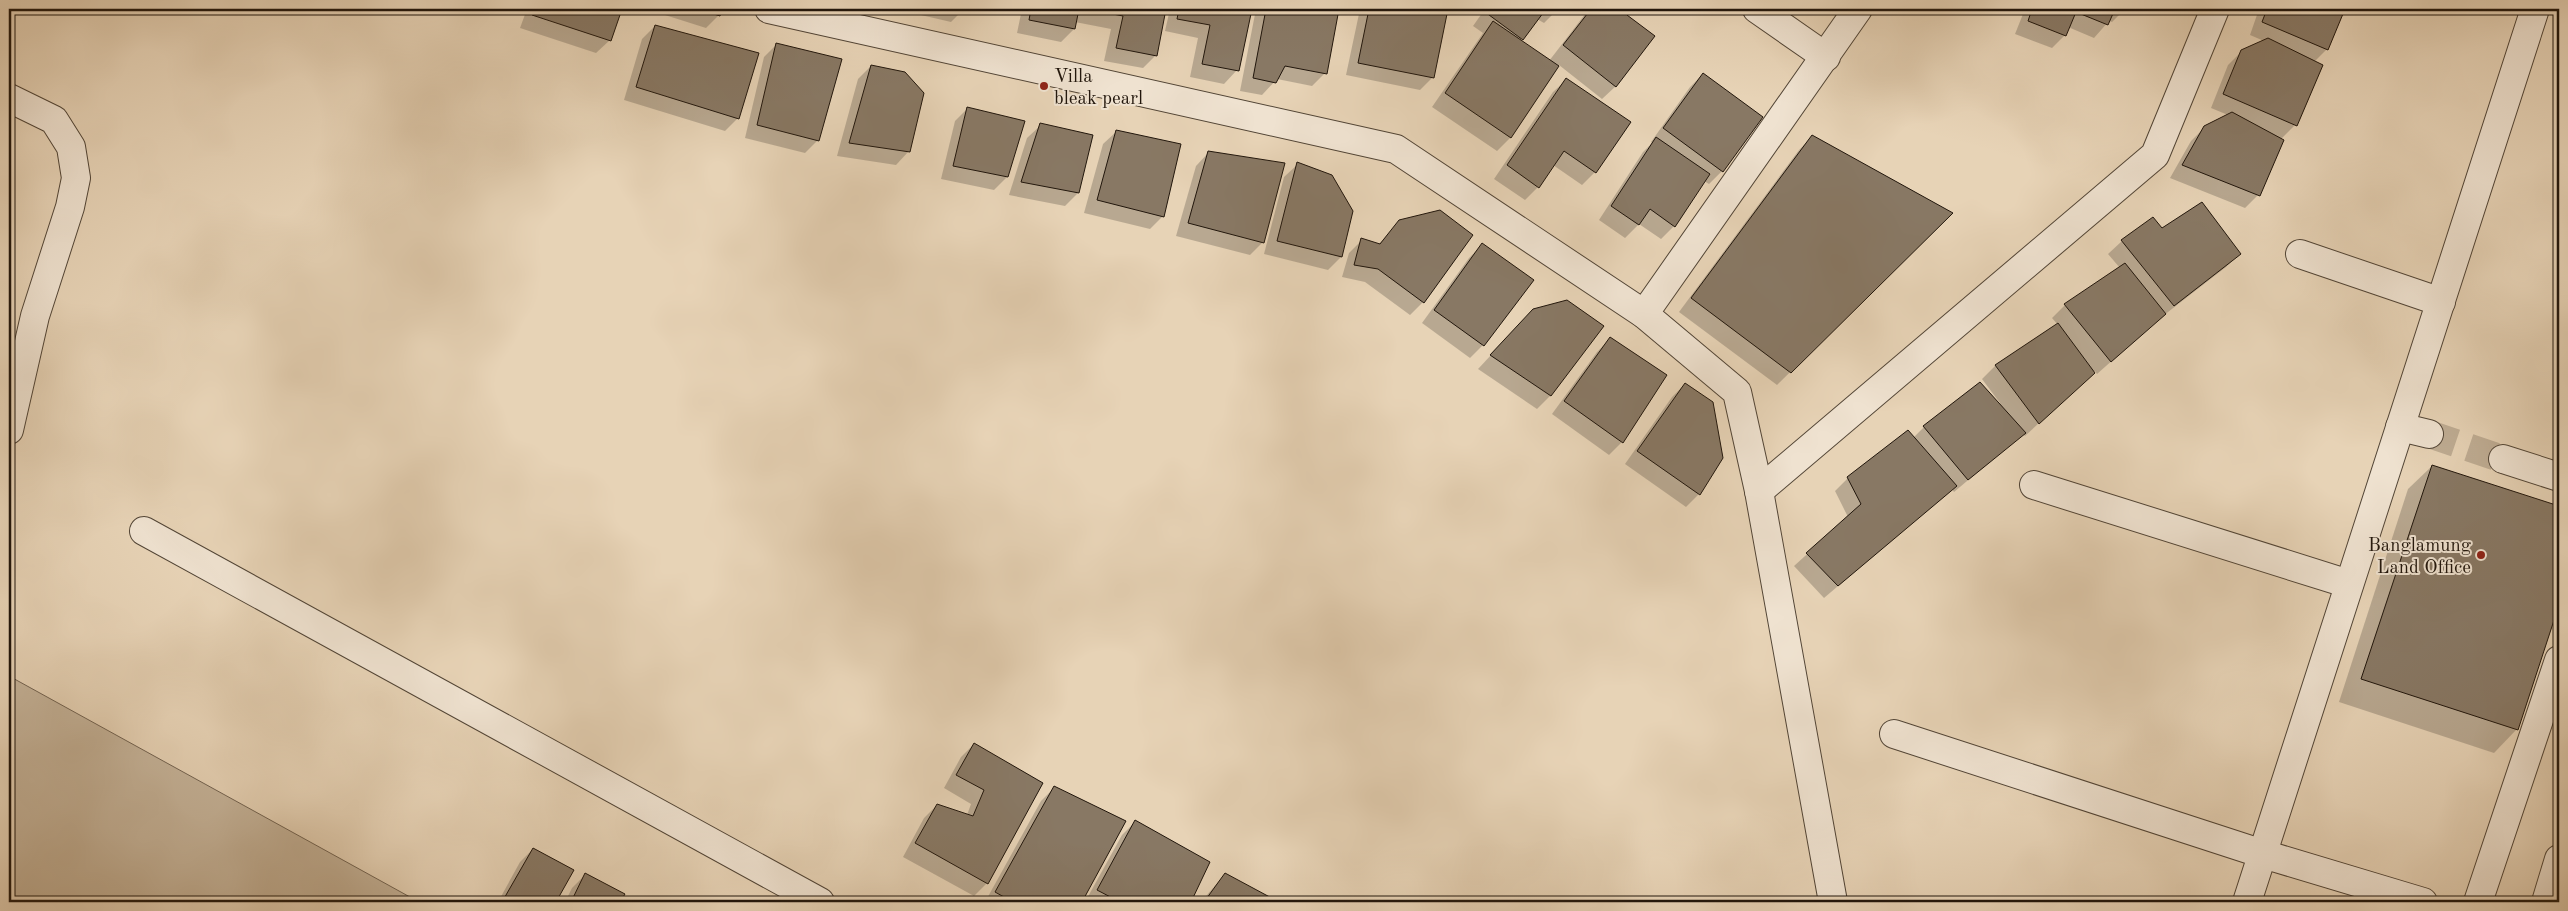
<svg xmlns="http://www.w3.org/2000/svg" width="2568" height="911" font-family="'Old Standard TT',serif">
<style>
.green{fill:#c5b399;stroke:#736452}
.shadow{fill:#0003}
.building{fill:#887864;stroke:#21160c}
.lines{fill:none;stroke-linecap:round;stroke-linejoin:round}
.minor-tunnel{stroke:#bfad94;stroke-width:28;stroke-dasharray:28 14;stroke-linecap:butt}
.minor-casing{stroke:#524536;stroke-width:30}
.minor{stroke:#efe2d0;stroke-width:28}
.poi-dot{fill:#8f2418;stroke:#efe2d0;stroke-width:2}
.labels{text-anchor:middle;stroke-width:4;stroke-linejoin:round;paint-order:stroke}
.poi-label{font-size:19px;fill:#21160c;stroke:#efe2d0;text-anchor:start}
</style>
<rect width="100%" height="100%" fill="#e7d3b6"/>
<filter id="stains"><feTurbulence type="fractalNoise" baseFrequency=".004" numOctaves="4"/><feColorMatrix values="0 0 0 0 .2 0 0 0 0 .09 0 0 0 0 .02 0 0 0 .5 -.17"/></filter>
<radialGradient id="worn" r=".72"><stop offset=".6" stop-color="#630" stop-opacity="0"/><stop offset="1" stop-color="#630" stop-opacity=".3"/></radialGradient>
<polygon class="green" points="9,676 419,902 9,902"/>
<g class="shadow">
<polygon points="527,9 620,9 610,40 596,53 520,28"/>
<polygon points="646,9 721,9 719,15 706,28"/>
<polygon points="895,9 964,9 951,22"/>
<polygon points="1022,9 1165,9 1156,55 1143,68 1104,61 1111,29 1075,22 1074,29 1061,42 1017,33"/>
<polygon points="1170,9 1250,9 1237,70 1224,84 1190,77 1198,38 1165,31"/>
<polygon points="1256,9 1338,9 1325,73 1312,86 1277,79 1262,95 1240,91"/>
<polygon points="1360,9 1447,9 1433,77 1420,90 1346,75"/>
<polygon points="1485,9 1558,9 1544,23 1537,19 1520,41 1549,61 1589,9 1630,9 1625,16 1616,86 1602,99 1559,65 1510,138 1497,151 1432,107 1483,33 1473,26"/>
<polygon points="2025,9 2125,9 2112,22 2109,21 2094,38 2068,27 2065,35 2052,48 2015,34"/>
<polygon points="2259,9 2343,9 2327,49 2314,62 2295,125 2281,139 2258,195 2245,208 2170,178 2191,141 2205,127 2228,115 2211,108 2228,65 2242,51 2264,41 2250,35"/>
<polygon points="655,26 738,118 725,131 624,100 642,39"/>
<polygon points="777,44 818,140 805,153 745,138 764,57"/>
<polygon points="871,66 909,151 896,165 837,156 858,79"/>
<polygon points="1703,74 1722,171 1709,184 1704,181 1674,226 1661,239 1639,224 1625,238 1599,220 1643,152 1652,143 1651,142 1690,87"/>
<polygon points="1567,79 1595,172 1582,185 1553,165 1538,187 1525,200 1494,179 1553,92"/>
<polygon points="968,108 1007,177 994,190 941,179 955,121"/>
<polygon points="1041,125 1078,193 1065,206 1009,195 1027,138"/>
<polygon points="1117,131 1163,216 1150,229 1084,213 1103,144"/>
<polygon points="1812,137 1951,214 1777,385 1679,312 1799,150"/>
<polygon points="1209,152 1263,242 1250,255 1176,236 1196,166"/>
<polygon points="1298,164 1341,257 1328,270 1264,254 1284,177"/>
<polygon points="2153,219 2162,230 2239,254 2226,267 2159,319 2097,374 2095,371 2025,436 2023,434 1954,492 1952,489 1824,598 1794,566 1848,517 1835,491 1848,478 1913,438 1924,427 2000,403 1982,379 1995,366 2058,325 2052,318 2065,305 2120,268 2108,254 2122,241"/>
<polygon points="1400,221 1471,235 1423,302 1410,315 1365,282 1342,277 1349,253 1362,240 1378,245"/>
<polygon points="1482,245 1483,345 1470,358 1422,323 1469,258"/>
<polygon points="1520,324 1603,327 1550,396 1537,409 1478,369"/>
<polygon points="1610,339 1665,375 1622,442 1609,455 1552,414 1597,352"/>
<polygon points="1685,384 1699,494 1686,507 1625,464 1672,397"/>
<polygon points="2432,466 2559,507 2559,601 2517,729 2494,753 2339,702 2408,489"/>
<polygon points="974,744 1041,783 987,883 974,896 903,857 924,818 937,805 967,815 971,804 944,788 961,757"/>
<polygon points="1054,788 1124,821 1081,902 985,902 1041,801"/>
<polygon points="1135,822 1208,863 1190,902 1085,902 1122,835"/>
<polygon points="533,849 572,870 554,902 498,902 520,862"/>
<polygon points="1225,874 1276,902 1201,902"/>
<polygon points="585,875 623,894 619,902 565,902 572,888"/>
</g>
<g class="building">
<polygon points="534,9 622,9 611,41 532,15"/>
<polygon points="698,9 722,9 720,16"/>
<polygon points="1031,9 1079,9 1075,29 1029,20"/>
<polygon points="1087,9 1166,9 1157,56 1116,48 1123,16"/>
<polygon points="1179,9 1252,9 1239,71 1202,64 1210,25 1177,19"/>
<polygon points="1266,9 1339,9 1327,74 1285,66 1276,83 1253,78"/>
<polygon points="1369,9 1448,9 1434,78 1358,63"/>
<polygon points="1488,9 1546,9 1523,40 1485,12"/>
<polygon points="1591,9 1632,9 1627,15 1655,36 1616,87 1563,45"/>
<polygon points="2032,9 2115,9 2108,25 2076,12 2066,36 2028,21"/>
<polygon points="2267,9 2345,9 2328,50 2262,22"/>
<polygon points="1493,21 1559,66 1511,138 1445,93"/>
<polygon points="655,25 759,53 739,119 636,87"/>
<polygon points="2268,38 2323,65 2297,126 2223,94 2241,50"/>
<polygon points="776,43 842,59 819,141 757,125"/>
<polygon points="871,65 905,72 924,93 910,152 849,143"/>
<polygon points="1703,73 1763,117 1723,172 1663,128"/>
<polygon points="1566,78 1631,122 1596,173 1564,151 1539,188 1507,165"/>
<polygon points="967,107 1025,121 1008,177 953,166"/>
<polygon points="2232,112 2284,140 2260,196 2182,165 2204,126"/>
<polygon points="1040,123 1093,135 1079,193 1021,182"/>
<polygon points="1116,130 1181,144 1164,217 1097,200"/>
<polygon points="1812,135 1953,213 1791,373 1691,298"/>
<polygon points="1656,137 1710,174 1675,227 1650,209 1639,225 1611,206"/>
<polygon points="1208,151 1285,163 1264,243 1188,223"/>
<polygon points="1297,162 1332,175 1353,211 1342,257 1277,241"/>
<polygon points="2202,202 2241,254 2174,306 2121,240 2153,217 2162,228"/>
<polygon points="1440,210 1473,235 1424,303 1378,269 1354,265 1361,238 1380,244 1399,220"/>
<polygon points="1482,243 1534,280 1484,346 1434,310"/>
<polygon points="2125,263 2166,314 2111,362 2064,304"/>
<polygon points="1567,300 1604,326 1551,396 1490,355 1533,309"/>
<polygon points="2058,323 2095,373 2039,424 1995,365"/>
<polygon points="1610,337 1667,375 1623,443 1564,401"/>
<polygon points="1980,382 2026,433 1968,480 1923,426"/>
<polygon points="1685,383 1713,402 1723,458 1700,495 1637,451"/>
<polygon points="1908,430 1957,486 1838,586 1806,553 1861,504 1847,477"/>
<polygon points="2432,465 2559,506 2559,605 2518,730 2361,679"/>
<polygon points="974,743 1043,783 988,884 915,843 937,804 973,816 984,790 956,775"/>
<polygon points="1054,786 1126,821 1082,902 1013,902 995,892"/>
<polygon points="1135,820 1210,862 1191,902 1120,902 1097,890"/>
<polygon points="533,848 574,870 556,902 502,902"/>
<polygon points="585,873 625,894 620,902 571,902"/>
<polygon points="1225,873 1279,902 1204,902"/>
<polygon points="650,897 660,902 646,902"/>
</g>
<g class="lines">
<polyline class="minor-tunnel" points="2429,434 2503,459"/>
<defs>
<g id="minor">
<polyline points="769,9 1396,149 1644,314 1737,392 1759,491 1833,902"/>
<polyline points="1757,9 1826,57"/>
<polyline points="9,98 54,120 71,147 76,178 70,207 35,316 9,430"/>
<polyline points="2300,254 2441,302"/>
<polyline points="1644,314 1858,9"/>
<polyline points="2400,427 2429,434"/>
<polyline points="2503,459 2559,477"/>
<polyline points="2034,485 2349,584"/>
<polyline points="1759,491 2155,155 2215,9"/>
<polyline points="144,531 820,902"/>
<polyline points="1894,734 2263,854 2423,902"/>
<polyline points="2247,902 2535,9"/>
<polyline points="2478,902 2559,660"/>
<polyline points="2546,902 2559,859"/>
</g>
</defs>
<use href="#minor" class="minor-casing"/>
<use href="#minor" class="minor"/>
</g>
<g class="poi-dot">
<circle cx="1044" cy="86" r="5"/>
<circle cx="2481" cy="555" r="5"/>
</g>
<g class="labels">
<g class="poi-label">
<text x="1054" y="82">Villa<tspan x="1054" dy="22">bleak pearl</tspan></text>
<text x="2471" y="551" text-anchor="end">Banglamung<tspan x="2471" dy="22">Land Office</tspan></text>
</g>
</g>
<rect width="2568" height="911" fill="none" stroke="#e7d3b6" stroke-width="30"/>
<rect x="10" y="10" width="2548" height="891" fill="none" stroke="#21160c" stroke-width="2.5"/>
<rect x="15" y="15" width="2538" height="881" fill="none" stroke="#21160c"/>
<rect width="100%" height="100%" filter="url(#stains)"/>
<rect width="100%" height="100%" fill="url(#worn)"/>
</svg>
